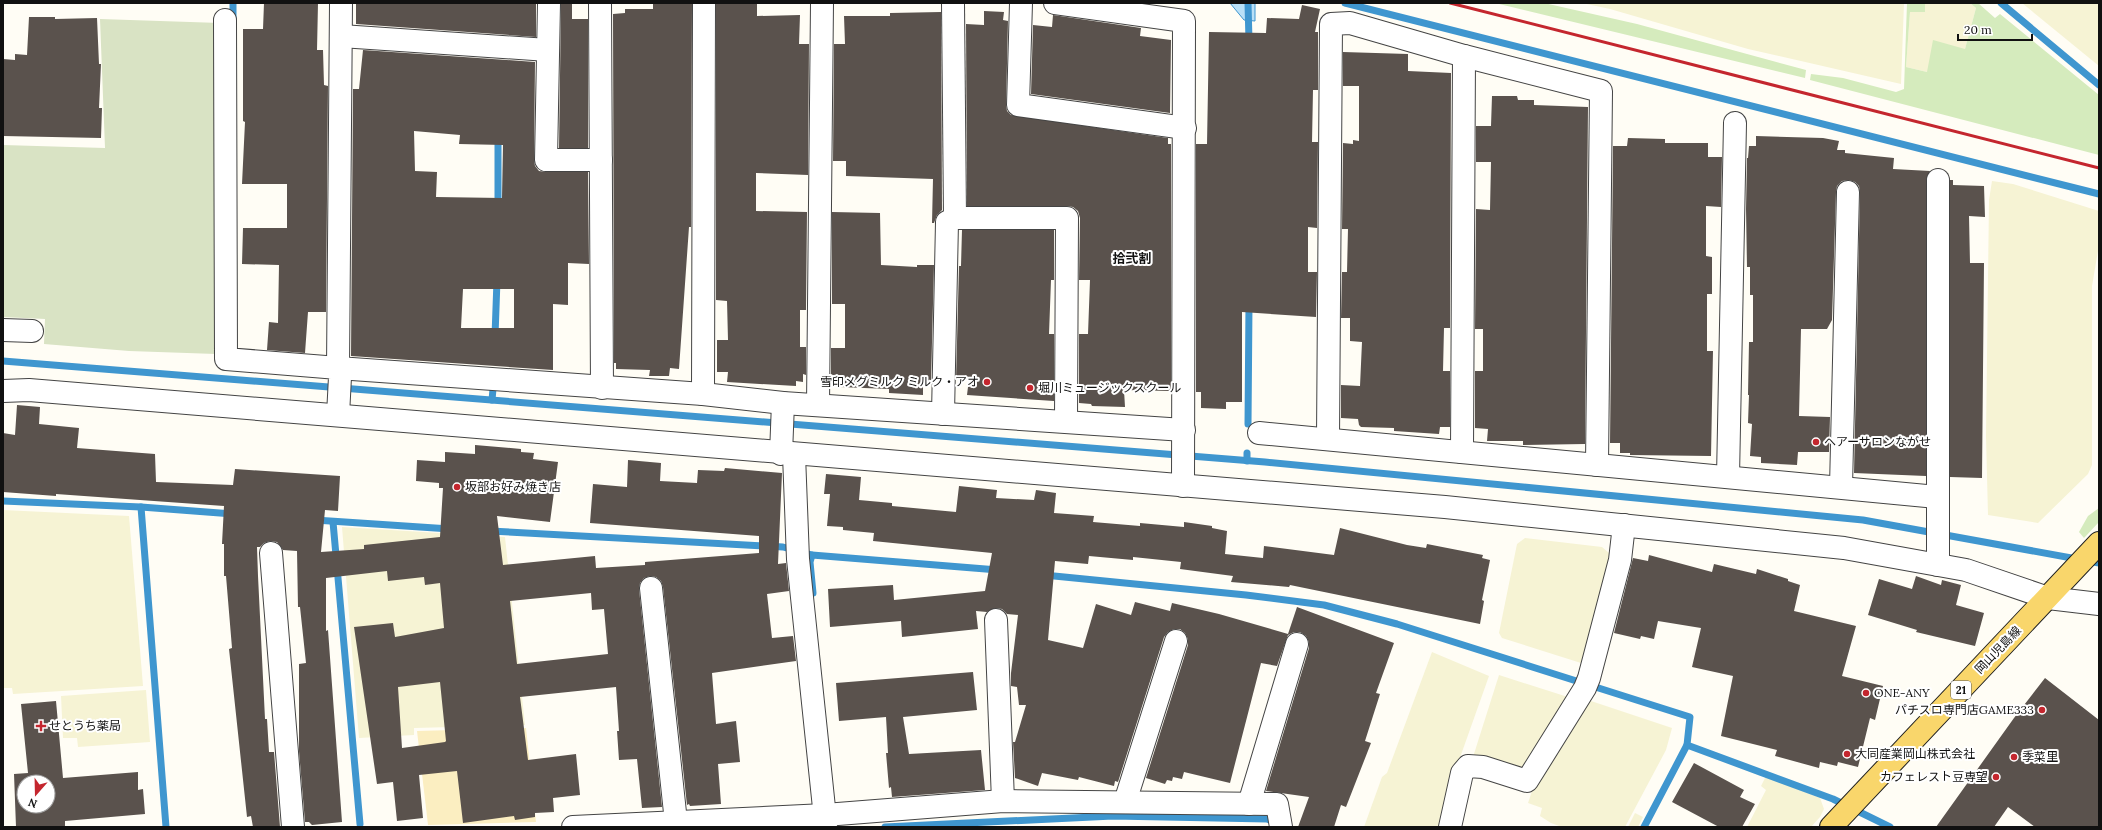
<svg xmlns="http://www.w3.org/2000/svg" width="2102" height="830" font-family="Lora,'Noto Sans JP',serif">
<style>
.farmland{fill:#f6f3d4}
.green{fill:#d5ebbd}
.sand{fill:#fbeec1}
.cemetery{fill:#d9e3c4}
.water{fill:#b9e0f7;stroke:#3f96cf}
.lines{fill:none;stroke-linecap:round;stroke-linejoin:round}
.stream{stroke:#3f96cf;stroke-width:7}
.building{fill:#5a524d;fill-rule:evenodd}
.street-casing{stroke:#444;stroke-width:24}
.primary-casing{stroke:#222;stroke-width:24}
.street{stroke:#fff;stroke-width:22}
.primary{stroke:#f9d66b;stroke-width:22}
.rail{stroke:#c4262e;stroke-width:3}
.poi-dot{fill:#c4262e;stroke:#fff;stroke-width:1.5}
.labels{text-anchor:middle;stroke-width:4;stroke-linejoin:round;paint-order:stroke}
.shield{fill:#fff;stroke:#585858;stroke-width:1}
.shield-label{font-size:11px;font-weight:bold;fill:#111}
.poi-label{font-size:12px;fill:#111;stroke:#fff;text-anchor:start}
.street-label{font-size:12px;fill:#111;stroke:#fff}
.neighbourhood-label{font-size:13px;font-weight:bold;fill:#111;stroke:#fff}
</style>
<rect width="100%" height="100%" fill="#fffdf5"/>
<g class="farmland">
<polygon points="1582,3 1904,3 1901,84 1748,49 1610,9"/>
<polygon points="1925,3 1970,3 1976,8 1965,49 1927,72 1906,67 1910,12 1925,12"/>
<polygon points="2022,3 2099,3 2099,66"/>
<polygon points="1992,181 2013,184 2099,211 2099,245 2092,286 2092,465 2088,474 2038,523 1988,515 1986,436 1989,200"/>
<polygon points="3,510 129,516 143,686 13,694 12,688 3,688"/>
<polygon points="342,527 505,537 525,725 414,728 414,735 359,738"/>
<polygon points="1525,538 1602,547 1609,553 1611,563 1588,659 1581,663 1502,638 1499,633 1517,544"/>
<polygon points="1432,652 1489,676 1451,783 1442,827 1364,827 1382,777 1387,773"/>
<polygon points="1499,675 1571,698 1524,772 1473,757"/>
<polygon points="146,690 150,742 78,747 77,738 63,738 61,696"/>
<polygon points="1585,699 1672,728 1666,750 1625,827 1562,827 1551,823 1540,816 1542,808 1528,803 1537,776"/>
<polygon points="1766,776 1820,798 1824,809 1820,817 1811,827 1747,827 1766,790 1761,786"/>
<polygon points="1635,813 1643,817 1638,827 1628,827"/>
</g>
<g class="green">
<polygon points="1495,3 1544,3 1637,24 1806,70 1805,78"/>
<polygon points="1907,3 1925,3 1925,12 1910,12 1906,67 1927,72 1933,40 1965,49 1976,8 1970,3 1978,3 1995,18 2000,14 2099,95 2099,155 1810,80 1811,74 1843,78 1896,92 1904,89"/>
<polygon points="2099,508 2099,522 2084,538 2079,532 2088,516"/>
</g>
<polygon class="sand" points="526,728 536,822 428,825 417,731"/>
<polygon class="cemetery" points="100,19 220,23 216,354 129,351 44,344 45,319 3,317 3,145 105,148"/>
<polygon class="water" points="1230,3 1255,3 1255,21 1244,20"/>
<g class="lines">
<g class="stream">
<polyline points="1248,3 1249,41"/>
<polyline points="1345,3 2099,194"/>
<polyline points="2001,3 2099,85"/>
<polyline points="233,21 233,3"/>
<polyline points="498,206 498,136"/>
<polyline points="495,336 497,280"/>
<polyline points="3,361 1265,462 1863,520 2099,563"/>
<polyline points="492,400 493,389"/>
<polyline points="1248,424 1249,304"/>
<polyline points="1247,461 1247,453"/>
<polyline points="3,501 141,507 233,514"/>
<polyline points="141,507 166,827"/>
<polyline points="315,520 450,529"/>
<polyline points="333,522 360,824"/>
<polyline points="490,531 783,547 812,555 998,570"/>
<polyline points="812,555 810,562 813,593"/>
<polyline points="1044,575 1246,595 1324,605 1397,624 1690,717 1687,745 1833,799 1890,827"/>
<polyline points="885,827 1113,816 1267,819 1277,823"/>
<polyline points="1644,827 1687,745"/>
</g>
</g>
<g class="building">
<polygon points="264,3 318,3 317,50 323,50 324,85 328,86 326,312 308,312 305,353 267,350 269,322 278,323 279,265 242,264 243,228 287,228 287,184 242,184 245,122 243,121 243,29 263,29"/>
<polygon points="356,3 536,3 536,37 356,24"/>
<polygon points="561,3 572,3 572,19 588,19 588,148 559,148"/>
<polygon points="719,3 757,3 757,16 800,15 799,44 809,44 808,175 756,173 756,211 807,212 806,310 800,310 800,347 806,347 806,375 803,374 803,382 796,381 796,386 727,382 728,372 717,372 717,340 728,340 727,301 716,300 716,4"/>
<polygon points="653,4 692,4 691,227 689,227 679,369 670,368 669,376 649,376 650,370 616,369 616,363 614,363 613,14 625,13 625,9 653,9"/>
<polygon points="1302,5 1320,9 1315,32 1318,32 1318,90 1313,90 1312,142 1318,142 1317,228 1308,227 1308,272 1317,272 1316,317 1242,312 1242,402 1226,402 1226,409 1201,408 1201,392 1196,392 1196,144 1207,144 1209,32 1266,33 1267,18 1299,19"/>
<polygon points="984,11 1004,12 1003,20 1008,21 1006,105 1007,111 1011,115 1168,138 1168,144 1171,144 1171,391 1124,390 1125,407 1092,406 1091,404 1079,403 1079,334 1088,334 1090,280 1079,280 1080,218 1078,211 1073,207 1067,206 967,206 966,24 984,25"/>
<polygon points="941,12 942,210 937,215 934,223 932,223 933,179 846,176 846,161 833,161 834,44 845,44 844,16 890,16 890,13"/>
<polygon points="1053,15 1141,28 1140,36 1171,40 1170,113 1031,94 1033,25 1052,27"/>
<polygon points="29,17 55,17 55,19 97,18 99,64 101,64 99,108 102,108 101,138 3,136 3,59 15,60 15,54 27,55"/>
<path d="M363,50L535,62L534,160L535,166L539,171L546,172H588L589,264L568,263V305L553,304V370L351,356L353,89H359ZM414,131L460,135L459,144L503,145L502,198L436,197L437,172L415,171ZM463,289H514V328H461Z"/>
<polygon points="1343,52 1408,54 1408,71 1451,73 1450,328 1444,328 1443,371 1450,371 1450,427 1440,427 1439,434 1394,431 1394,428 1361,427 1359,425 1358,419 1341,418 1341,385 1360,386 1362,342 1350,341 1350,318 1341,318 1342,272 1347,272 1348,229 1342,229 1343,143 1353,144 1353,140 1359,141 1359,86 1343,86"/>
<polygon points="1492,96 1517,96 1518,100 1534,100 1534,105 1588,107 1585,444 1523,445 1523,441 1487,441 1488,429 1475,428 1475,371 1483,371 1483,329 1475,329 1476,209 1490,210 1491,162 1476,162 1476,126 1491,126"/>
<polygon points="1756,136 1823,138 1839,141 1837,150 1845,150 1845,153 1894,158 1893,169 1930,171 1926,180 1926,476 1854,473 1860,192 1859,186 1855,182 1849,180 1842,181 1837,186 1836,192 1832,320 1827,329 1801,329 1799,416 1830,417 1829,452 1798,452 1797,465 1761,463 1761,457 1750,456 1752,424 1748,423 1749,395 1748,395 1749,342 1753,342 1753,295 1750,295 1750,267 1747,267 1746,209 1747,158 1748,158 1749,146 1756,146"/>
<polygon points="1628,138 1665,139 1665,143 1708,143 1708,157 1722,157 1721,207 1706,206 1706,256 1712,257 1712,294 1707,294 1707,351 1713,351 1711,456 1630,455 1630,453 1620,453 1620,443 1610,443 1613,146 1627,146"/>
<polygon points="1950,180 1953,180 1953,185 1984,186 1985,217 1969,216 1970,263 1984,263 1982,478 1950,477"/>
<polygon points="832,212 880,213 881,265 917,267 917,265 934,265 931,381 923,381 923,395 889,393 889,389 840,387 841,376 831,375 831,348 845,348 845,304 832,304"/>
<polygon points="962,230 1054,230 1054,280 1051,280 1049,334 1054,334 1054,401 967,395 969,379 956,380 959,266 961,266"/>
<path d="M17,405L40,407L39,424L79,428L77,448L155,454L156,482L233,485L235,469L340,476L338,511L325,510L321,552L364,549V545L440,537L443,488H439V483L416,481L417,460L445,462V452L475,454V445L521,449V452L534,453L533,459L558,462L550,522L497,516L503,565L595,556L596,568L645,565V562L759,553V536L590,523L593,484L627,487L628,460L661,463L660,481L697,483L698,470L724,471L725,468L782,473L778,564L786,563L789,591L767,594L772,638L793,636L796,661L712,673L716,724L736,721L740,762L718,764L721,804L690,806L689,804L687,805L663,587L661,581L656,577L650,576L644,578L640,583L639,589L662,807L642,808L637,759L619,760L617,731H619L616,687L520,697L528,760L576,754L580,795L553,798L554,812L535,813V817L515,820L514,816L463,823L457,771L419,775L423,818L397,821L393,782L377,784L354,627L393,623L395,637L444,628L440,583L425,585L424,577L388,581L387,571L326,578V631L328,630L342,822L312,825L309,822H305L299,751V664L306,663L300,607H298L297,551L283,550L277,542L270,541L264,543L260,547H257L258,576L265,719H267L269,752H274L280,827H253L251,816L247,817L229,649L232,648L226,576H224V544H222L224,506L56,494V496L3,492V433L15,435ZM591,593L592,610L604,609L608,654L517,664L510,601ZM440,682L446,741L445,742L402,748L398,687Z"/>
<polygon points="826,474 861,477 859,500 892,503 892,506 956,512 959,486 997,490 996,498 1034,500 1036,490 1056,493 1054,513 1094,516 1093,522 1140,526 1140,523 1184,527 1184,522 1212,526 1212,528 1227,531 1225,554 1263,558 1264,546 1334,555 1340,528 1407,545 1426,548 1427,544 1483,555 1482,558 1490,560 1482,600 1484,601 1480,624 1290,585 1289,587 1231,582 1233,576 1180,569 1181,562 1133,557 1133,560 1089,556 1088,564 1055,561 1048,640 1083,648 1096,604 1131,615 1135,602 1170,611 1172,603 1219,614 1288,634 1297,607 1394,643 1376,693 1380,694 1365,741 1371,743 1346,807 1341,805 1334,827 1298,827 1309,797 1266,791 1309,648 1309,642 1306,636 1300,632 1294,632 1288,635 1277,666 1261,663 1230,783 1184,772 1182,779 1173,777 1172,781 1167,780 1165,784 1146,778 1188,645 1188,639 1185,633 1180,629 1174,629 1168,632 1164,637 1118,782 1115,781 1114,786 1079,777 1078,780 1042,773 1038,786 1015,778 1013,742 1015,742 1026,705 1019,705 1017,687 1011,686 1011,673 1018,615 1007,614 1002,609 996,608 987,612 976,611 978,629 902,637 901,621 830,627 828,589 893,585 894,600 985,591 992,553 873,541 874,533 843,530 843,527 827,526 830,494 824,494"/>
<polygon points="1649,555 1712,572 1714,564 1756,574 1757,569 1788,579 1788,581 1800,585 1794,611 1856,626 1842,676 1883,686 1875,720 1870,718 1858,767 1838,762 1837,766 1820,762 1819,768 1775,756 1777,750 1721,736 1733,676 1692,667 1701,628 1658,621 1654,639 1641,636 1640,639 1614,633 1633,558 1648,561"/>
<polygon points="1916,576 1941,585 1942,580 1961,585 1956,605 1984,613 1975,646 1916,632 1917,630 1868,615 1879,579 1912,589"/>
<polygon points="973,672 977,710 903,717 909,754 981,750 985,790 892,797 891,787 889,788 886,753 888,753 886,717 839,721 836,683"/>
<polygon points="2045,678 2099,720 2099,827 2035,827 2008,807 1994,827 1936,827 2014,718"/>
<path d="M56,701L63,778L138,772V790L143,789L145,814L65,821V827H16L14,774L28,773L21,704ZM24,782H48V806H24Z"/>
<polygon points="1694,763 1744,790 1740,797 1755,804 1742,827 1719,827 1672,802"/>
</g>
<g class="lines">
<defs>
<g id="street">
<polyline points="341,3 338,368 703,394 783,403 1184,430"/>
<polyline points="549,3 546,160 601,160"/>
<polyline points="600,3 602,388"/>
<polyline points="953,3 955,218"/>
<polyline points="1021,3 1018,105 1185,128"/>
<polyline points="1055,3 1184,21 1183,486"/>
<polyline points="225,20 226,359 338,368 340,377 338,415"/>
<polyline points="341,36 548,50"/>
<polyline points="3,330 32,331"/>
<polyline points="3,391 29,390 1445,507 1844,548 1966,570 2048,598 2099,604"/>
<polyline points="703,394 704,3"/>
<polyline points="818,405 822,3"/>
<polyline points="943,414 947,222 955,218 1067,218 1066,421"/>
<polyline points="1259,433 1937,497"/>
<polyline points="1328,439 1331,24 1350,23 1464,56 1601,91 1597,465"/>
<polyline points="1462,452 1464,56"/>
<polyline points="781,454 783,403"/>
<polyline points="794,455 798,559 826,827"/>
<polyline points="1728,477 1735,123"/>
<polyline points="1841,487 1848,192"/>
<polyline points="271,553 293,827"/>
<polyline points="1938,565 1938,180"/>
<polyline points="651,588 676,822"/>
<polyline points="996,620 1003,801"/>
<polyline points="1125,802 1176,641"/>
<polyline points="1249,804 1297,644"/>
<polyline points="573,827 825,815 1003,801 1277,804 1281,827"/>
<polyline points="1450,827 1462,773 1468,766 1483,767 1527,781 1585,688 1589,678 1620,560 1624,525"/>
</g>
<polyline id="primary" points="1831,827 2099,543"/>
</defs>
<use href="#street" class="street-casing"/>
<use href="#primary" class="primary-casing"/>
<use href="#street" class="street"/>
<use href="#primary" class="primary"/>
<polyline class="rail" points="1450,3 2099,168"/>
</g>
<g class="poi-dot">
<circle cx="987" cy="382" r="4"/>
<circle cx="1030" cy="388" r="4"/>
<circle cx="1816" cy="442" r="4"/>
<circle cx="457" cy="487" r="4"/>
<circle cx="1866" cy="693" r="4"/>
<circle cx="2042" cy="710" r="4"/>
<path d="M39 720h4v4h4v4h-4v4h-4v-4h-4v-4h4z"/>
<circle cx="1847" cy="754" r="4"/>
<circle cx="2014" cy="757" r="4"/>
<circle cx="1996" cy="777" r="4"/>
</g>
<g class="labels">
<rect class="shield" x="1951" y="681" width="20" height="18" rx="3"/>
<g class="shield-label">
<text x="1961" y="694">21</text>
</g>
<g class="poi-label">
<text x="979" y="386" text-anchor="end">雪印メグミルク ミルク・アオ</text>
<text x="1038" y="392">堀川ミュージックスクール</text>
<text x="1824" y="446">ヘアーサロンながせ</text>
<text x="465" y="491">坂部お好み焼き店</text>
<text x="1874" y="697">ONE-ANY</text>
<text x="2034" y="714" text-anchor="end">パチスロ専門店GAME333</text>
<text x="49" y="730">せとうち薬局</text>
<text x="1855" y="758">大同産業岡山株式会社</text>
<text x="2022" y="761">季菜里</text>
<text x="1988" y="781" text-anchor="end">カフェレスト豆専望</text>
</g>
<g class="street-label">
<text transform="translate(1998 650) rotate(-46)" y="4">岡山児島線</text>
</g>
<g class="neighbourhood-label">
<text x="1132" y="263">拾弐割</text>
</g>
</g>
<rect width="2102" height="830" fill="none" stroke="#111111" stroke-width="8"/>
<g transform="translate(36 794) rotate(200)"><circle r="19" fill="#ffffff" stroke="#a0a0a0"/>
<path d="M0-3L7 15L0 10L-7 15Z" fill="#c4262e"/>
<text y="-6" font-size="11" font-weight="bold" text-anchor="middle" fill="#111111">N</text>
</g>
<path d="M1958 34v6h74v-6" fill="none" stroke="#111111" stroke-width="2"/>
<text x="1964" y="34" font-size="12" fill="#111111" stroke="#ffffff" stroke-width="3" paint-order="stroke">20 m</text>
</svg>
